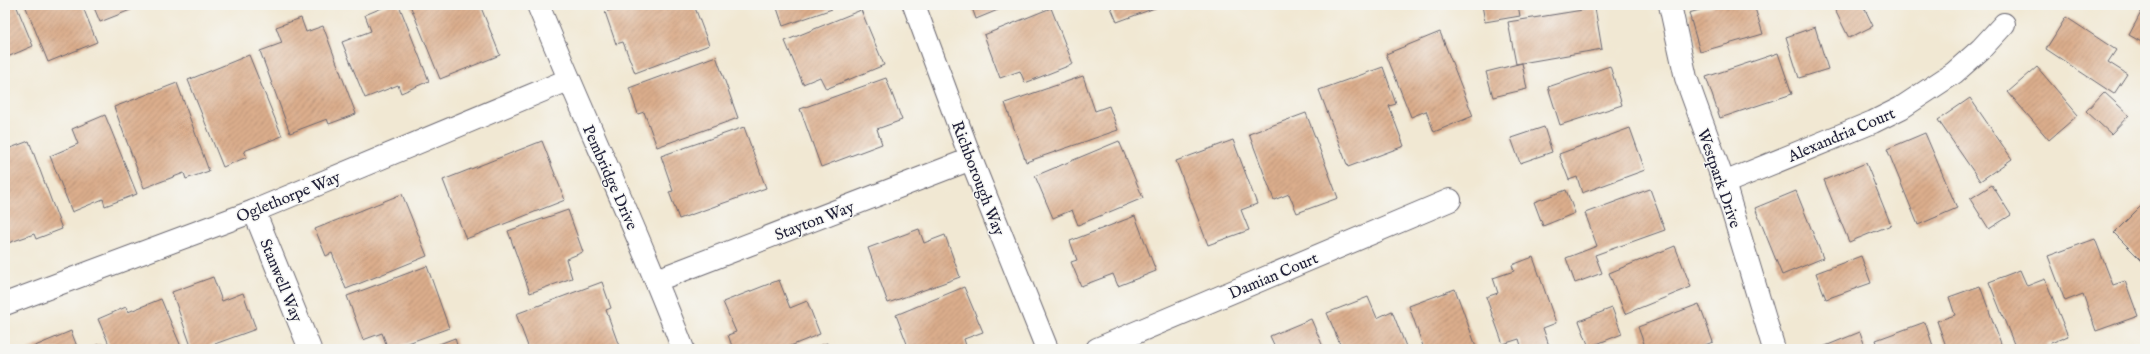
<svg xmlns="http://www.w3.org/2000/svg" width="2150" height="354" font-family="'IM FELL English',serif">
<style>
.building{fill:url(#building-hatch)}
.lines{fill:none;stroke-linecap:round;stroke-linejoin:round}
.street-casing{stroke:#6a6770;stroke-width:24}
.street{stroke:#fff;stroke-width:22}
.labels{text-anchor:middle;stroke-width:3;stroke-linejoin:round;paint-order:stroke}
.street-label{font-size:16px;fill:#22223b;stroke:#f6f6f2}
</style>
<defs>
<pattern id="building-hatch" width="6" height="6" patternUnits="userSpaceOnUse"><rect width="6" height="6" fill="#dbad8c"/><path d="M-1 1l2-2M0 6l6-6M5 7l2-2" fill="none" stroke="#b18c74"/></pattern>
</defs>
<rect width="100%" height="100%" fill="#f6f6f2"/>
<filter id="ink" filterUnits="userSpaceOnUse"><feTurbulence type="fractalNoise" baseFrequency=".025" numOctaves="2"/><feDisplacementMap in="SourceGraphic" scale="8" xChannelSelector="R" yChannelSelector="G"/><feConvolveMatrix kernelMatrix="1 2 1 2 8 2 1 2 1" color-interpolation-filters="sRGB"/></filter>
<filter id="wash" filterUnits="userSpaceOnUse"><feTurbulence type="fractalNoise" baseFrequency=".012" numOctaves="4" result="noise"/><feDisplacementMap in="SourceGraphic" scale="16" xChannelSelector="R" yChannelSelector="G"/><feGaussianBlur stdDeviation="0.9" result="paint"/><feColorMatrix in="noise" values="0 0 0 0 0 0 0 0 0 0 0 0 0 0 0 0 0 1.4 0 .05"/><feComposite in="paint" operator="in"/></filter>
<g filter="url(#wash)">
<rect width="100%" height="100%" fill="#f1e8d3"/>
<g id="blocks">
<g class="building">
<polygon points="5,5 16,5 33,46 5,58"/>
<polygon points="25,5 82,5 97,42 48,62"/>
<polygon points="93,5 143,5 100,22"/>
<polygon points="389,5 399,5 429,81 401,93 398,85 365,98 342,42 371,31 365,15"/>
<polygon points="410,5 480,5 500,55 440,79"/>
<polygon points="625,5 694,5 709,45 635,73 623,42 616,44 605,12"/>
<polygon points="776,5 831,5 832,9 783,26"/>
<polygon points="971,5 1010,5 976,19"/>
<polygon points="1110,5 1163,5 1117,22"/>
<polygon points="1482,5 1518,5 1520,16 1485,22"/>
<polygon points="1716,5 1754,5 1763,34 1700,52 1689,13"/>
<polygon points="1835,5 1863,5 1873,26 1849,38 1833,6"/>
<polygon points="2145,5 2145,44 2129,35"/>
<polygon points="1051,8 1073,64 1025,83 1020,71 1000,78 984,35"/>
<polygon points="1595,8 1602,49 1516,64 1508,22"/>
<polygon points="861,10 884,65 826,89 820,77 803,84 785,41"/>
<polygon points="2066,17 2116,50 2108,62 2127,74 2114,94 2046,49"/>
<polygon points="301,18 306,32 323,26 356,114 329,124 327,119 290,133 260,51 282,43 276,27"/>
<polygon points="1815,27 1828,69 1799,78 1786,37"/>
<polygon points="1440,32 1473,116 1434,132 1426,111 1411,117 1386,54"/>
<polygon points="1778,53 1792,94 1720,118 1706,77"/>
<polygon points="249,55 282,136 244,151 247,157 223,167 188,80"/>
<polygon points="716,56 738,118 657,147 644,112 638,114 629,88"/>
<polygon points="1522,63 1527,89 1493,97 1486,72"/>
<polygon points="1610,66 1622,105 1560,125 1548,87"/>
<polygon points="1383,67 1396,104 1389,106 1404,146 1348,167 1319,90"/>
<polygon points="2037,67 2078,115 2049,140 2008,92"/>
<polygon points="1083,76 1095,111 1109,106 1118,130 1026,162 1005,103"/>
<polygon points="886,78 902,120 877,129 882,144 821,167 800,109"/>
<polygon points="177,83 209,171 186,179 184,173 144,188 114,107"/>
<polygon points="2104,92 2129,115 2111,134 2086,111"/>
<polygon points="1970,98 2012,159 1980,181 1938,120"/>
<polygon points="1306,113 1338,198 1297,213 1289,194 1274,200 1249,134"/>
<polygon points="105,115 137,194 105,206 103,199 72,212 50,156 78,144 72,129"/>
<polygon points="744,127 766,188 679,219 669,192 673,191 661,156"/>
<polygon points="1544,127 1552,152 1520,163 1511,138"/>
<polygon points="1630,128 1645,170 1582,193 1577,177 1569,180 1559,154"/>
<polygon points="1925,133 1957,208 1918,225 1887,149"/>
<polygon points="1233,140 1257,204 1241,210 1249,230 1208,245 1176,161"/>
<polygon points="29,141 62,229 36,239 34,234 5,244 5,150"/>
<polygon points="542,141 565,200 466,239 443,180"/>
<polygon points="1119,141 1143,198 1078,225 1072,210 1053,218 1035,176"/>
<polygon points="1866,163 1891,225 1849,242 1824,180"/>
<polygon points="1992,185 2011,215 1989,229 1970,199"/>
<polygon points="1650,189 1665,230 1595,255 1602,273 1575,283 1566,258 1597,246 1585,213"/>
<polygon points="1566,190 1575,213 1543,226 1534,202"/>
<polygon points="1796,191 1823,258 1782,275 1755,208"/>
<polygon points="402,194 427,256 346,289 332,253 326,256 315,229"/>
<polygon points="2145,202 2145,264 2114,233"/>
<polygon points="568,210 583,252 566,259 572,278 530,293 508,231"/>
<polygon points="1135,216 1156,271 1118,286 1113,274 1081,286 1071,262 1077,260 1070,241"/>
<polygon points="919,229 924,243 945,235 960,277 888,303 868,248"/>
<polygon points="2095,239 2113,285 2125,281 2138,316 2096,331 2083,294 2065,301 2048,256"/>
<polygon points="1675,246 1691,287 1625,314 1609,273"/>
<polygon points="1861,256 1871,283 1826,299 1816,273"/>
<polygon points="1533,257 1556,323 1543,328 1550,349 1522,349 1519,339 1503,344 1486,297 1498,293 1493,278 1514,271 1512,265"/>
<polygon points="427,266 449,328 392,349 388,349 382,333 363,340 347,296"/>
<polygon points="2020,270 2027,286 2045,279 2068,336 2046,345 2048,349 2016,349 1989,282"/>
<polygon points="213,277 222,301 243,293 256,329 201,349 192,349 172,292"/>
<polygon points="779,280 790,308 807,301 820,334 783,349 733,349 728,335 736,332 723,302"/>
<polygon points="602,282 611,308 606,310 619,346 611,349 529,349 516,314"/>
<polygon points="1980,286 2003,349 1947,349 1937,321 1955,315 1949,297"/>
<polygon points="964,287 983,332 964,339 967,349 909,349 896,315"/>
<polygon points="1455,289 1477,349 1424,349 1409,306"/>
<polygon points="1368,297 1377,318 1392,311 1407,349 1342,349 1327,313"/>
<polygon points="161,299 182,349 111,349 98,319 126,307 128,312"/>
<polygon points="1699,304 1713,342 1694,349 1646,349 1638,327"/>
<polygon points="1612,308 1622,334 1589,347 1579,321"/>
<polygon points="1311,319 1324,349 1276,349 1270,336"/>
<polygon points="1925,322 1934,349 1879,349 1876,340"/>
<polygon points="71,331 78,349 28,349"/>
<polygon points="1860,332 1866,349 1818,349"/>
<polygon points="455,338 458,349 426,349"/>
<polygon points="827,343 829,349 812,349"/>
<polygon points="100,344 102,349 88,349"/>
</g>
</g>
</g>
<g filter="url(#ink)">
<use href="#blocks" fill-opacity="0" stroke="#6a6770" stroke-width="1"/>
<g class="lines">
<defs>
<g id="street">
<path d="M538,5C585,120 639,233 683,349"/>
<polyline points="914,5 971,159 1047,349"/>
<polyline points="1670,5 1686,78 1724,183 1774,349"/>
<polyline points="1724,183 1873,122 1901,108 1954,73 1981,49 2004,24"/>
<polyline points="254,211 310,349"/>
<polyline points="657,280 971,159"/>
<polyline points="5,304 254,211 568,80"/>
<polyline points="1097,349 1450,200"/>
</g>
</defs>
<use href="#street" class="street-casing"/>
<use href="#street" class="street"/>
</g>
</g>
<g class="labels">
<g class="street-label">
<text transform="translate(1841 134) rotate(-23)" y="6">Alexandria Court</text>
<text transform="translate(611 177) rotate(66)" y="6">Pembridge Drive</text>
<text transform="translate(979 178) rotate(69)" y="6">Richborough Way</text>
<text transform="translate(1720 178) rotate(71)" y="6">Westpark Drive</text>
<text transform="translate(288 196) rotate(-22)" y="6">Oglethorpe Way</text>
<text transform="translate(814 220) rotate(-21)" y="6">Stayton Way</text>
<text transform="translate(1273 275) rotate(-23)" y="6">Damian Court</text>
<text transform="translate(282 280) rotate(68)" y="6">Stanwell Way</text>
</g>
</g>
<rect width="2150" height="354" fill="none" stroke="#f6f6f2" stroke-width="20"/>
</svg>
